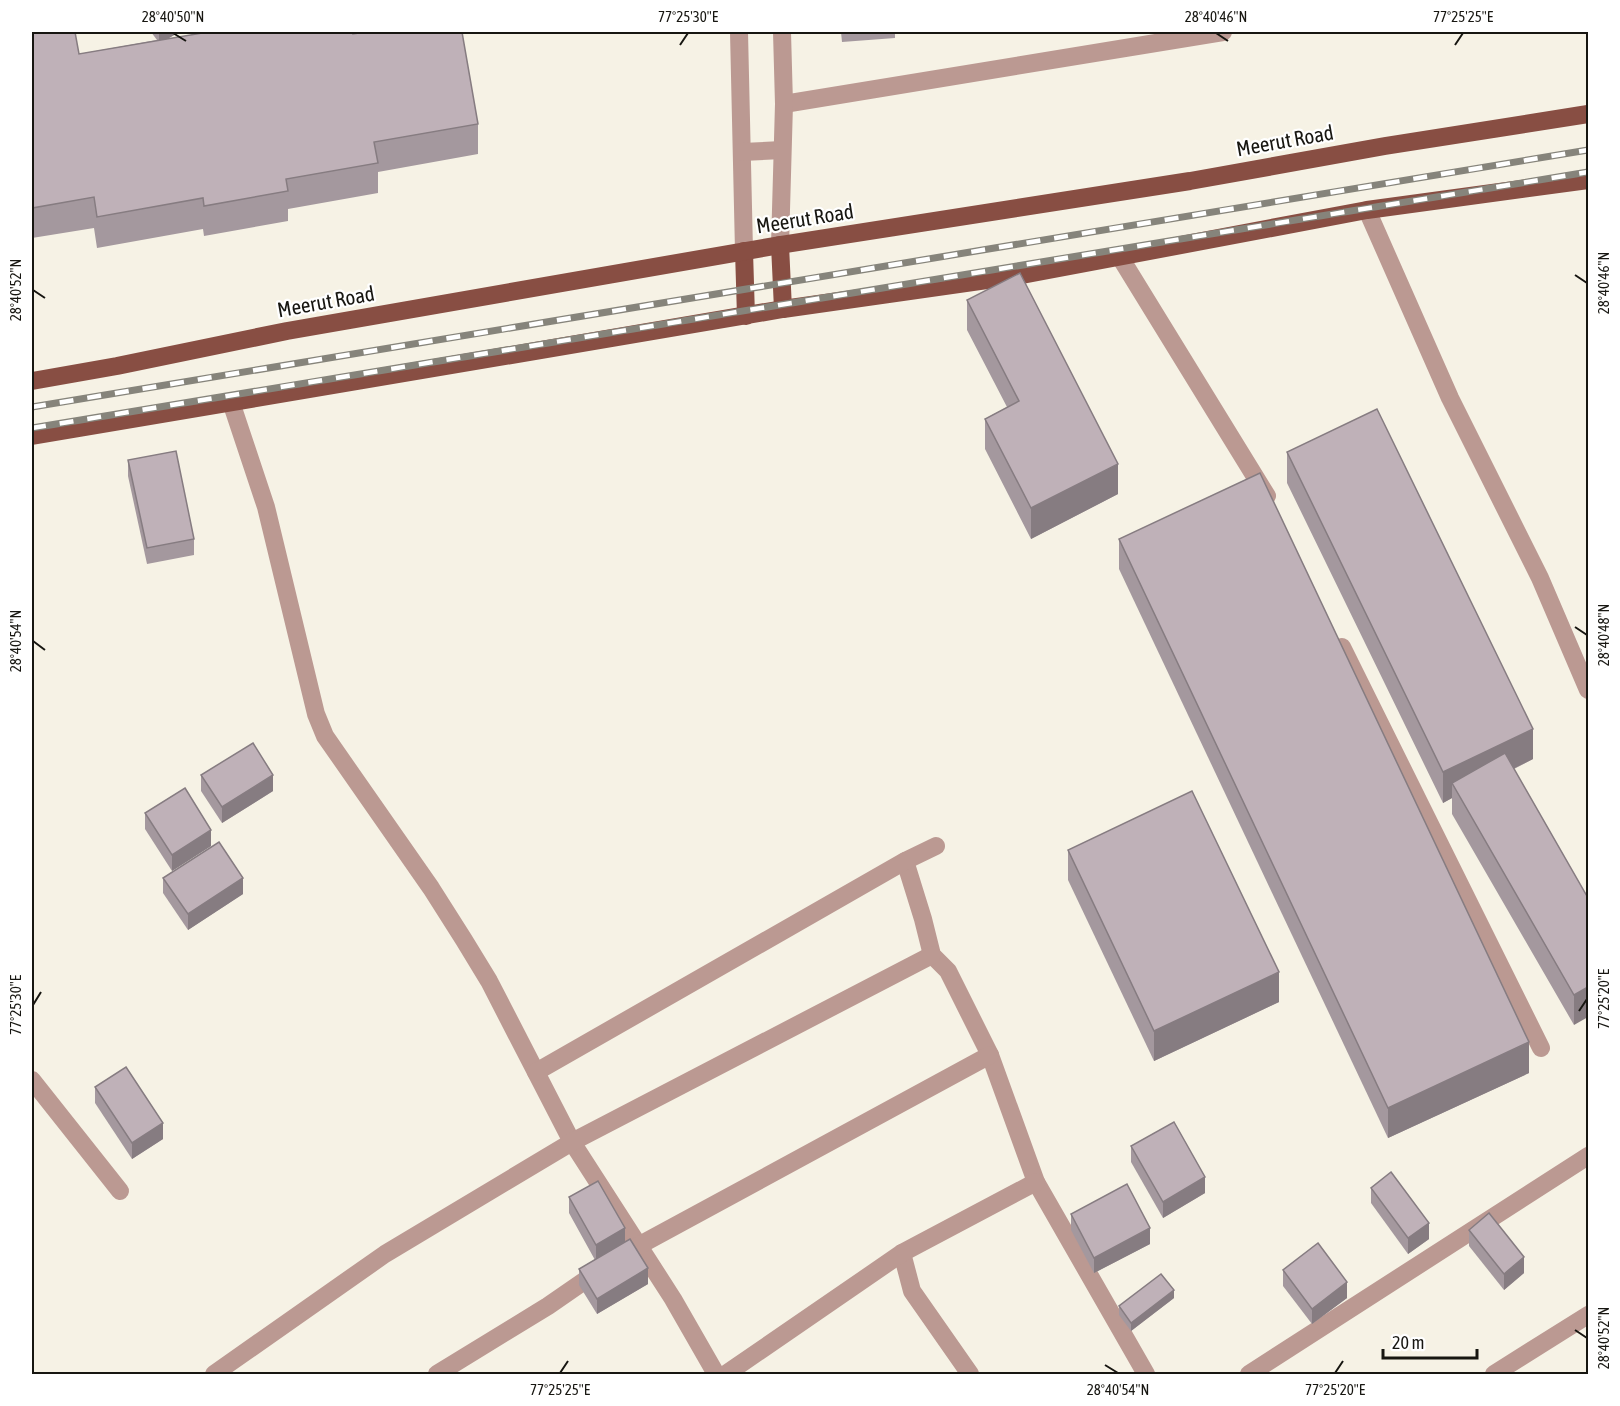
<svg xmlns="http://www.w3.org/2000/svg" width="1620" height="1406" font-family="'Asap Condensed',sans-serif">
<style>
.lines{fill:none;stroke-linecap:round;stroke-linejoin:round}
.minor{stroke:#bb9992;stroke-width:18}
.major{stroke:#884e43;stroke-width:18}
.rail-casing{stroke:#86847b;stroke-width:7}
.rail{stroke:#fff;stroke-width:4.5;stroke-dasharray:14;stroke-linecap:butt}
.wall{fill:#a4989e}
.shaded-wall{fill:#867c81}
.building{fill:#bfb1b8;stroke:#867c81;stroke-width:1.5}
.ticks{fill:none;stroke:#171611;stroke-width:2}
.labels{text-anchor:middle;stroke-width:4.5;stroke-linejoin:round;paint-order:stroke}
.street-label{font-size:21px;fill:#171611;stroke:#fff}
.neatline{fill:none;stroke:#171611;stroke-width:2}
.ticks-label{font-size:15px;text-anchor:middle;fill:#171611}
</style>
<rect width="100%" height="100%" fill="#f6f2e5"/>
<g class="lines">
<g class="minor">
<polyline points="739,32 744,251"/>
<polyline points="784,104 1223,32"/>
<polyline points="742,152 782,150"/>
<polyline points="1367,210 1450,398 1540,578 1588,690"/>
<polyline points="780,245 784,104 782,32"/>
<polyline points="1120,257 1267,496"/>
<polyline points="231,402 266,507 316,714 325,736 431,888 464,940 489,981 572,1142 673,1299 716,1374"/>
<polyline points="1342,647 1541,1048"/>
<polyline points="905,861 923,919 932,955 948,971 990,1055 1036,1182 1146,1374"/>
<polyline points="536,1072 905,861 936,846"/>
<polyline points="32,1080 120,1191"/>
<polyline points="627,1252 990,1055"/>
<polyline points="902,1253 912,1291 970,1374"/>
<polyline points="214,1374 385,1254 572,1142 932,955"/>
<polyline points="437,1374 548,1306 600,1270"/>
<polyline points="726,1374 902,1253 1036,1182"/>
<polyline points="1249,1374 1588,1156"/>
<polyline points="1494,1374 1588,1315"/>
</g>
<g class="major">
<polyline points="780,245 783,309"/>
<polyline points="744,251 746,316"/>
<polyline points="32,381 117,366 287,331 780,245 1190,181 1385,146 1588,114"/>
<polyline points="32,436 783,309 1022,275 1367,210 1588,180"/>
</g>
<defs>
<g id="rail">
<polyline points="32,407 1588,150"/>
<polyline points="32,428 1588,172"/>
</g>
</defs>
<use href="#rail" class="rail-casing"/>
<use href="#rail" class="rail"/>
</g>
<g class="wall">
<polygon points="32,32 79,54 157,40 151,32 179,32 169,38 353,34 478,124 478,154 378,172 378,193 288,209 288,221 204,236 203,229 97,248 94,228 32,238"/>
<polygon points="841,32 895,32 895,38 842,42"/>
<polygon points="967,300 1118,494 1031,539 985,449 985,419 1007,407 967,330"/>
<polygon points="1287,452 1533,759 1514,769 1588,898 1574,1025 1452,814 1452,798 1443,803 1287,483"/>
<polygon points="128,460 194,539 194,555 147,564 128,476"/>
<polygon points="1119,539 1529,1073 1388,1138 1119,569"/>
<polygon points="201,775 273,791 222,823 201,791"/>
<polygon points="145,813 211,846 172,871 145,829"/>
<polygon points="1068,850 1279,1002 1154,1061 1068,880"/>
<polygon points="163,878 243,894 188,930 163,893"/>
<polygon points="95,1087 163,1139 132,1159 95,1103"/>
<polygon points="1131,1146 1205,1193 1163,1218 1131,1162"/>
<polygon points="1371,1188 1429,1239 1408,1254 1371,1203"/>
<polygon points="569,1197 625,1242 648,1284 597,1314 579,1285 579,1269 595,1260 569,1213"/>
<polygon points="1071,1214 1150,1244 1094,1273 1071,1230"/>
<polygon points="1469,1230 1524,1273 1504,1290 1469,1246"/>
<polygon points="1283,1270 1347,1298 1312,1324 1283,1286"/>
<polygon points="1174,1298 1131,1331 1119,1315 1119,1306"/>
</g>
<g class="shaded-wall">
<polygon points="159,32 179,32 159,44"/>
<polygon points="1118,464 1118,494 1031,539 1031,508"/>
<polygon points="1533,729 1533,759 1459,795 1452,783 1452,798 1443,803 1443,772"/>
<polygon points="273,775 273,791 222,823 222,807"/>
<polygon points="211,830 211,846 172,871 172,855"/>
<polygon points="243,878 243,894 188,930 188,914"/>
<polygon points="1279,972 1279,1002 1154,1061 1154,1031"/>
<polygon points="1588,987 1588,1017 1574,1025 1574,995"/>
<polygon points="1529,1042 1529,1073 1388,1138 1388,1108"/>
<polygon points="163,1123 163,1139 132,1159 132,1143"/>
<polygon points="1205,1177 1205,1193 1163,1218 1163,1202"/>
<polygon points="1429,1223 1429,1239 1408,1254 1408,1238"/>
<polygon points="625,1228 625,1244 596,1261 596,1245"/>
<polygon points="1150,1228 1150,1244 1094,1273 1094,1258"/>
<polygon points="1524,1257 1524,1273 1504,1290 1504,1274"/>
<polygon points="648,1268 648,1284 597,1314 597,1299"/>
<polygon points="1347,1282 1347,1298 1312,1324 1312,1309"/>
<polygon points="1174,1290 1174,1298 1131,1331 1131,1323"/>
</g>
<g class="building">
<polygon points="32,32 75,32 79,54 208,32 353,32 353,34 366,32 462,32 478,124 374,142 378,163 286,179 288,191 204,206 203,198 97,217 94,197 32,208"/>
<polygon points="1020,273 1118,464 1031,508 985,419 1019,401 967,300"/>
<polygon points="1377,409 1533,729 1443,772 1287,452"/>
<polygon points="176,451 194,539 147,548 128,460"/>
<polygon points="1260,473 1529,1042 1388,1108 1119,539"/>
<polygon points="253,743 273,775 222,807 201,775"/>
<polygon points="1505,753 1588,898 1588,987 1574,995 1452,783"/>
<polygon points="185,788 211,830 172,855 145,813"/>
<polygon points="1192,791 1279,972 1154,1031 1068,850"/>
<polygon points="219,842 243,878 188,914 163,878"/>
<polygon points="126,1067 163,1123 132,1143 95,1087"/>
<polygon points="1174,1122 1205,1177 1163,1202 1131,1146"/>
<polygon points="1391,1172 1429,1223 1408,1238 1371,1188"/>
<polygon points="598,1181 625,1228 596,1245 569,1197"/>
<polygon points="1127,1184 1150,1228 1094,1258 1071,1214"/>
<polygon points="1489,1213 1524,1257 1504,1274 1469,1230"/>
<polygon points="630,1239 648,1268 597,1299 579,1269"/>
<polygon points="1318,1243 1347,1282 1312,1309 1283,1270"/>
<polygon points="1161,1274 1174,1290 1131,1323 1119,1306"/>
</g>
<path class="ticks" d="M173,33L186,41M1216,33L1228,41M680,45L688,33M1455,45L1463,33M1575,275L1587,283M33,290L45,298M1575,627L1587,635M33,641L45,650M33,1005L41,992M1579,1011L1587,999M1575,1330L1587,1338M1105,1365L1118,1373M560,1373L568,1361M1335,1373L1343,1361"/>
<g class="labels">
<g class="street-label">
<text transform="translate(1285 141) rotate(-10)" y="7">Meerut Road</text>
<text transform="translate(805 219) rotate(-9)" y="7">Meerut Road</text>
<text transform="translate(326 302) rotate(-10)" y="7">Meerut Road</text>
</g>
</g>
<rect width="1620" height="1406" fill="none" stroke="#ffffff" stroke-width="66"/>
<path d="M1383 1349v9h94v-9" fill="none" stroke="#171611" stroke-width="3"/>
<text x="1392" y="1349" font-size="18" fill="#171611" stroke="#ffffff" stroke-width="4.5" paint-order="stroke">20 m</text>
<rect x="33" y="33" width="1554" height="1340" class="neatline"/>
<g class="ticks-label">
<text x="173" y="22">28°40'50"N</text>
<text x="688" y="22">77°25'30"E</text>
<text x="1216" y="22">28°40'46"N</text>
<text x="1463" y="22">77°25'25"E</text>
<text transform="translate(1604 283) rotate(-90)" y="5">28°40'46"N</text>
<text transform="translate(16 290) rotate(-90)" y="5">28°40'52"N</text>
<text transform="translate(1604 635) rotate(-90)" y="5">28°40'48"N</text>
<text transform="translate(16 641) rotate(-90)" y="5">28°40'54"N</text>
<text transform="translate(1604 999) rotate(-90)" y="5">77°25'20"E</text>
<text transform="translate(16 1005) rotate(-90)" y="5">77°25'30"E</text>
<text transform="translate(1604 1338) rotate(-90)" y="5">28°40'52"N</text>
<text x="560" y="1395">77°25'25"E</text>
<text x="1118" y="1395">28°40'54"N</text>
<text x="1335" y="1395">77°25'20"E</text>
</g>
</svg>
